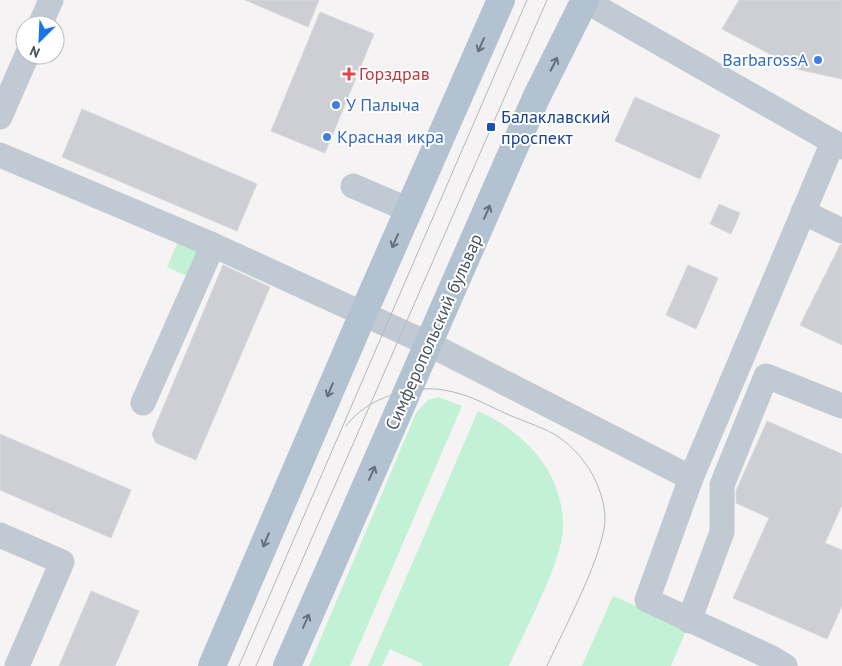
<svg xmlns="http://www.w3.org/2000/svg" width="842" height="666" font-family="'PT Sans',sans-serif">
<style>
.green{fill:#c3f1d5}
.building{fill:#cdcfd5;stroke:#d7d9de}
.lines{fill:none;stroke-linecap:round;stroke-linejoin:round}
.minor{stroke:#c1cad2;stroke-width:25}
.major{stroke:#b3c2d1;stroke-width:28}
.tram{stroke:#b5b8bd;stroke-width:1}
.oneway{stroke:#64717d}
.shop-dot{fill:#3f7fe0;stroke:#fff;stroke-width:2}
.health-dot{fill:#e0444e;stroke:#fff;stroke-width:2}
.transit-dot{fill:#1a4fb4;stroke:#fff;stroke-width:2}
.labels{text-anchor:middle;stroke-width:4;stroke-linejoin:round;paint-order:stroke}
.shop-label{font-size:18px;fill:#366cbe;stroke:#fff;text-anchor:start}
.health-label{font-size:18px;fill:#be3a42;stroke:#fff;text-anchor:start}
.transit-label{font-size:18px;fill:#164399;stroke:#fff;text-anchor:start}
.street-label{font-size:18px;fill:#4a5661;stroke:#fff}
</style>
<rect width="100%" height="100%" fill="#f5f3f3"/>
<g class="green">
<polygon points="180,238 209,251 196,280 167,267"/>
<polygon points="438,397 462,406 350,666 309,666 416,413 428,400"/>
<path d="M478,411C525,432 564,473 563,528C562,562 524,632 509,666H422L423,664L390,649L382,666H368Z"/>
<polygon points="613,596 687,628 671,666 582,666"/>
</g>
<g class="building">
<polygon points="245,0 319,0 308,27"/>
<polygon points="739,0 842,0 842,79 800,70 722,29"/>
<polygon points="320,12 374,34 325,153 271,131"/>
<polygon points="635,97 720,135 700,179 615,141"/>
<polygon points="82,109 257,184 237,231 62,157"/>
<polygon points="719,204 740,213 731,234 710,224"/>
<polygon points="840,245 842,245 842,345 800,325"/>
<polygon points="223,265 270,287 196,460 156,443 152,434"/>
<polygon points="688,265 718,278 696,329 666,315"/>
<polygon points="767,421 842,454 842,505 825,543 842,550 842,606 827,639 733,598 769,518 736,503 736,491"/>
<polygon points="0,434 131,490 111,538 0,490"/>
<polygon points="91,591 139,611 115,666 59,666"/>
</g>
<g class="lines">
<g class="minor">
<polyline points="584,0 842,147"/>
<polyline points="40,25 51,0"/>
<polyline points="0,117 27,55"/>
<polyline points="0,155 213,245 429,344 691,478 833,142"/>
<polyline points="353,186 409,210"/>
<polyline points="803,212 842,231"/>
<polyline points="143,403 213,245"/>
<polyline points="691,478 647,600 770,657 785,666"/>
<polyline points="0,535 62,562 17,666"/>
<polyline points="689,621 722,532 722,485 766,376 842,406"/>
</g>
<g class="major">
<polyline points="212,666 363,314 501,0"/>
<polyline points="287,666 536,98 585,0"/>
</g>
<g class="tram">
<path d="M346,426C367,397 414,383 449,391C470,395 489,406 509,415C525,422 546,428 560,438C585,456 602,484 605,515C607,550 563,630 547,666"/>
<polyline points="239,666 527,0"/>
<polyline points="256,666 547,0"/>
</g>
</g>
<defs><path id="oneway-shaft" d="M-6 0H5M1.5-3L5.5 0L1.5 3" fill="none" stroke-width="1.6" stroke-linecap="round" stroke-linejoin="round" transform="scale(1.25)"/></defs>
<g class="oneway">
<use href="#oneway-shaft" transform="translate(481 45) rotate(114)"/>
<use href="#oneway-shaft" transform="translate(554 64) rotate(-63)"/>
<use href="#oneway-shaft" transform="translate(487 212) rotate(-66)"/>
<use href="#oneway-shaft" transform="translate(395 241) rotate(114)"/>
<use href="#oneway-shaft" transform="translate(330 390) rotate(113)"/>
<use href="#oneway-shaft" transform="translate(372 473) rotate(-66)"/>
<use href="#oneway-shaft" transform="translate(266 540) rotate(113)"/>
<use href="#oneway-shaft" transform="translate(306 621) rotate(-66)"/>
</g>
<g class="shop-dot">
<circle cx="818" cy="60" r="5"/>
<circle cx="336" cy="105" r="5"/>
<circle cx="327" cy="137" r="5"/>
</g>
<path class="health-dot" d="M346.5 66.5h5v5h5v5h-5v5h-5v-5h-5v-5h5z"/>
<rect class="transit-dot" x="486" y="122" width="10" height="10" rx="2.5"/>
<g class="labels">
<g class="shop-label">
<text x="808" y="66" text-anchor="end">BarbarossA</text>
<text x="346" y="111">У Палыча</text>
<text x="337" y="143">Красная икра</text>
</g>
<g class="health-label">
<text x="359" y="80">Горздрав</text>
</g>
<g class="transit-label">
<text x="501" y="123">Балаклавский<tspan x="501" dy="21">проспект</tspan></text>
</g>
<g class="street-label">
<text transform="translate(434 332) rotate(-66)" y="6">Симферопольский бульвар</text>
</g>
</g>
<g transform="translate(40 40) rotate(204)"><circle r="24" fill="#ffffff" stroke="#b7bbc0"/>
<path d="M0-4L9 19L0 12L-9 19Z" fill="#1a73e8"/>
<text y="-8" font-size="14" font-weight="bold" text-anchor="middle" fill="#4a5661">N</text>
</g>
</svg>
